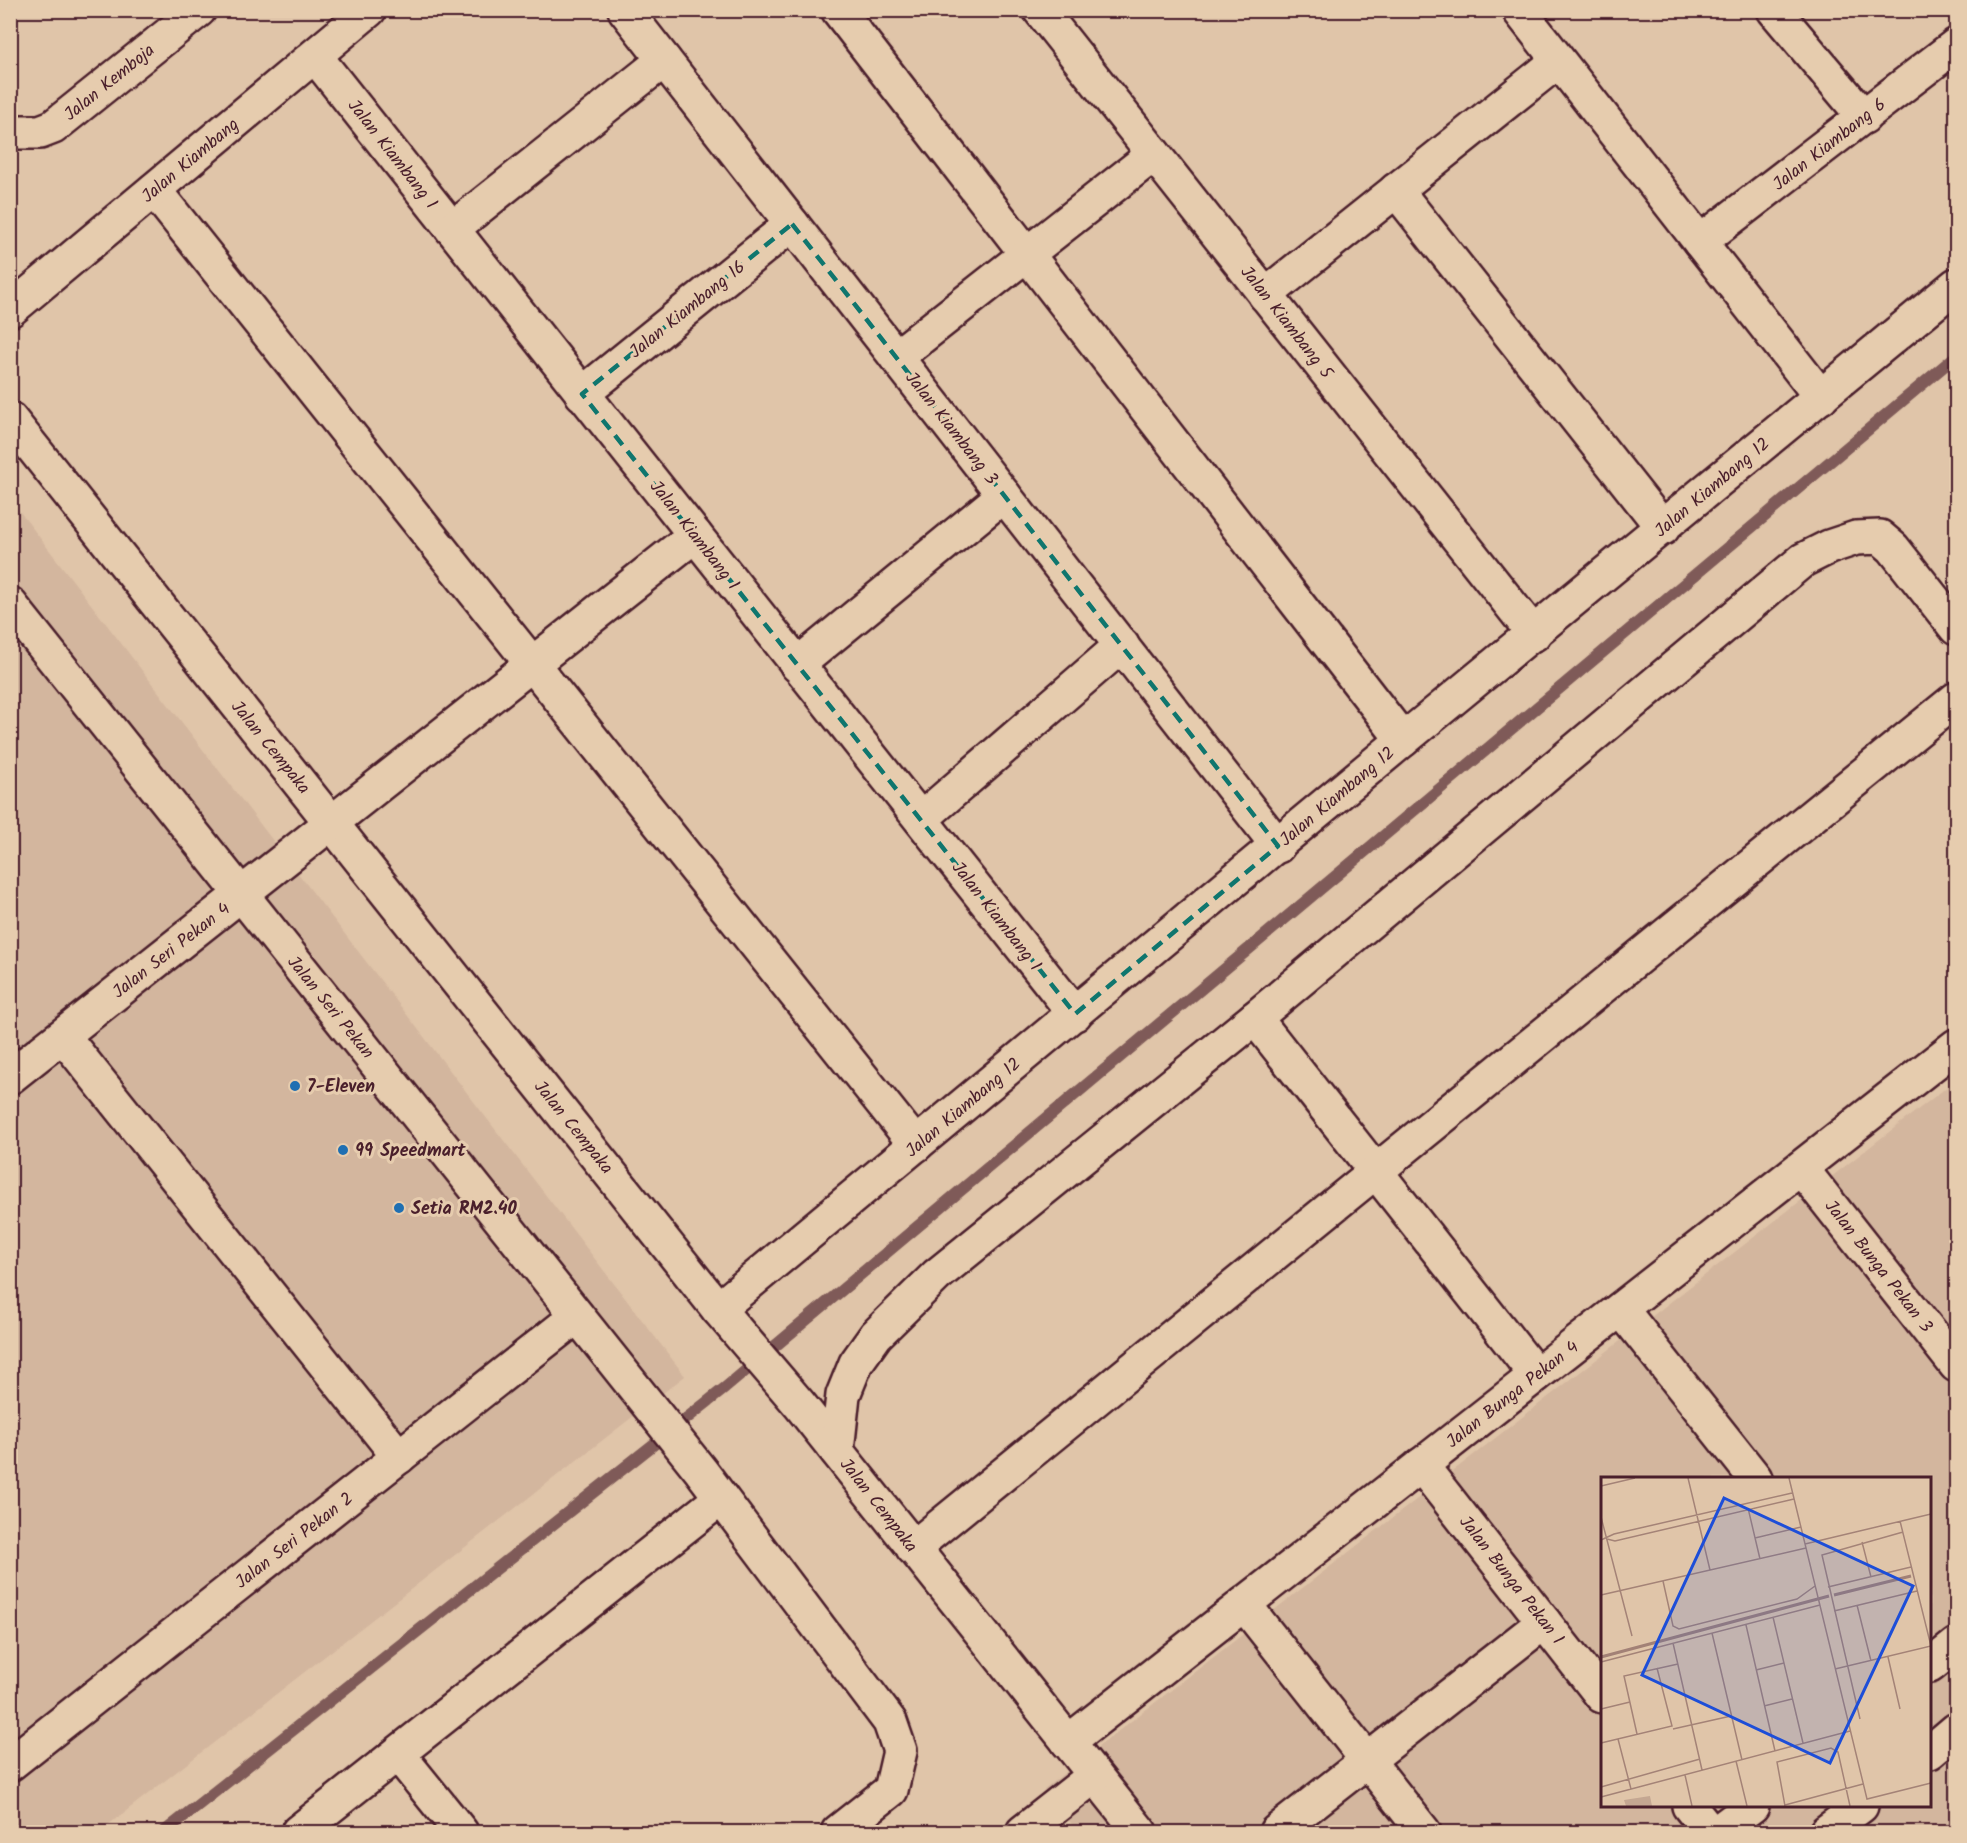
<svg xmlns="http://www.w3.org/2000/svg" width="1967" height="1843" font-family="Kalam,sans-serif">
<style>
.built{fill:#d3b69e;fill-rule:evenodd}
.lines{fill:none;stroke-linecap:round;stroke-linejoin:round}
.stream{stroke:#7f5a58;stroke-width:12}
.minor-casing{stroke:#4a1f2b;stroke-width:38}
.minor{stroke:#e6ccae;stroke-width:33}
.marked{fill:none;stroke:#0f766e;stroke-width:4.5;stroke-dasharray:12 8;stroke-linejoin:round}
.poi-dot{fill:#1f6fb2;stroke:#e6ccae;stroke-width:2}
.labels{text-anchor:middle;stroke-width:6;stroke-linejoin:round;paint-order:stroke}
.street-label{font-size:18px;fill:#4a1f2b;stroke:#e6ccae}
.poi-label{font-size:18px;font-weight:bold;fill:#4a1f2b;stroke:#e6ccae;text-anchor:start}
.inset-river{fill:none;stroke:#a28176;stroke-width:3}
.inset-road{fill:none;stroke:#a48377;stroke-width:1.5}
.view{fill:#1d4ed8;fill-opacity:0.15;stroke:#1d4ed8;stroke-width:3}
.inset-edge{fill:none;stroke:#4a1f2b;stroke-width:3}
</style>
<rect width="100%" height="100%" fill="#e0c5a9"/>
<filter id="ink" filterUnits="userSpaceOnUse"><feTurbulence type="fractalNoise" baseFrequency=".0167" numOctaves="2"/><feDisplacementMap in="SourceGraphic" scale="12" xChannelSelector="R" yChannelSelector="G"/><feConvolveMatrix kernelMatrix="1 2 1 2 8 2 1 2 1" color-interpolation-filters="sRGB"/></filter>
<g filter="url(#ink)">
<g class="built">
<polygon points="10,499 685,1376 99,1832 11,1832"/>
<path d="M1956,1080V1832H1078L1044,1789ZM1602,1478H1930V1806H1602Z"/>
</g>
<g class="lines">
<polyline class="stream" points="164,1832 725,1388 1956,356"/>
<defs>
<g id="minor">
<polyline points="625,10 1278,846"/>
<polyline points="838,10 1403,740"/>
<polyline points="1040,10 1534,634"/>
<polyline points="1519,10 1821,397"/>
<polyline points="1774,10 1864,117"/>
<polyline points="315,56 1075,1014"/>
<polyline points="10,132 40,132 53,127 199,10"/>
<polyline points="154,190 916,1145"/>
<polyline points="1396,190 1663,528"/>
<polyline points="452,229 664,60"/>
<polyline points="1700,242 1956,45"/>
<polyline points="1265,295 1558,61"/>
<polyline points="10,310 369,10"/>
<polyline points="896,357 1154,154"/>
<polyline points="582,394 792,224"/>
<polyline points="10,419 718,1309 800,1405 1140,1832"/>
<polyline points="10,604 701,1471 890,1722 900,1751 891,1790 838,1832"/>
<polyline points="797,665 1004,495"/>
<polyline points="921,819 1122,645"/>
<polyline points="1255,1018 1536,1375"/>
<polyline points="63,1036 399,1457"/>
<polyline points="10,1077 695,535"/>
<polyline points="1801,1168 1956,1365"/>
<polyline points="718,1309 1403,740 1956,285"/>
<polyline points="1621,1309 1755,1478"/>
<polyline points="837,1451 843,1395 856,1363 876,1335 937,1275 1255,1018 1803,560 1829,547 1856,538 1880,537 1893,548 1956,628"/>
<polyline points="1421,1465 1602,1696"/>
<polyline points="913,1548 1956,699"/>
<polyline points="1244,1604 1424,1832"/>
<polyline points="1930,1666 1956,1645"/>
<polyline points="1068,1742 1956,1046"/>
<polyline points="1930,1752 1956,1730"/>
<polyline points="398,1754 461,1832"/>
<polyline points="10,1764 577,1316"/>
<polyline points="1689,1806 1710,1832"/>
<polyline points="298,1832 721,1498"/>
<polyline points="1023,1832 1094,1776"/>
<polyline points="1276,1832 1544,1622"/>
<polyline points="1717,1832 1752,1806"/>
<polyline points="1826,1832 1861,1806"/>
</g>
</defs>
<use href="#minor" class="minor-casing"/>
<use href="#minor" class="minor"/>
</g>
</g>
<path class="marked" d="M792,224L1278,846L1075,1014L582,394Z"/>
<g class="poi-dot">
<circle cx="295" cy="1086" r="6"/>
<circle cx="343" cy="1150" r="6"/>
<circle cx="399" cy="1208" r="6"/>
</g>
<g class="labels">
<g class="street-label">
<text transform="translate(109 82) rotate(-39)" y="6">Jalan Kemboja</text>
<text transform="translate(1829 144) rotate(-38)" y="6">Jalan Kiambang 6</text>
<text transform="translate(393 154) rotate(52)" y="6">Jalan Kiambang 1</text>
<text transform="translate(190 160) rotate(-40)" y="6">Jalan Kiambang</text>
<text transform="translate(687 309) rotate(-39)" y="6">Jalan Kiambang 16</text>
<text transform="translate(1287 322) rotate(52)" y="6">Jalan Kiambang 5</text>
<text transform="translate(952 428) rotate(52)" y="6">Jalan Kiambang 3</text>
<text transform="translate(1712 487) rotate(-40)" y="6">Jalan Kiambang 12</text>
<text transform="translate(695 535) rotate(52)" y="6">Jalan Kiambang 1</text>
<text transform="translate(271 747) rotate(51)" y="6">Jalan Cempaka</text>
<text transform="translate(1337 796) rotate(-40)" y="6">Jalan Kiambang 12</text>
<text transform="translate(997 916) rotate(52)" y="6">Jalan Kiambang 1</text>
<text transform="translate(171 950) rotate(-38)" y="6">Jalan Seri Pekan 4</text>
<text transform="translate(331 1007) rotate(51)" y="6">Jalan Seri Pekan</text>
<text transform="translate(963 1107) rotate(-40)" y="6">Jalan Kiambang 12</text>
<text transform="translate(574 1127) rotate(51)" y="6">Jalan Cempaka</text>
<text transform="translate(1879 1266) rotate(52)" y="6">Jalan Bunga Pekan 3</text>
<text transform="translate(1512 1394) rotate(-38)" y="6">Jalan Bunga Pekan 4</text>
<text transform="translate(879 1505) rotate(52)" y="6">Jalan Cempaka</text>
<text transform="translate(294 1540) rotate(-38)" y="6">Jalan Seri Pekan 2</text>
<text transform="translate(1512 1580) rotate(52)" y="6">Jalan Bunga Pekan 1</text>
</g>
<g class="poi-label">
<text x="307" y="1092">7-Eleven</text>
<text x="355" y="1156">99 Speedmart</text>
<text x="411" y="1214">Setia RM2.40</text>
</g>
</g>
<g transform="translate(1601 1477)">
<rect width="330" height="330" fill="#e0c5a9"/>
<path d="M49,319L51,329H25L23,323Z" fill="#c4a792"/>
<path class="inset-river" d="M233,118L310,99M0,180L228,119"/>
<path class="inset-road" d="M87,1L109,93M188,1L266,322L330,306M0,9L34,1M147,31L159,82M0,40L31,159M154,61L200,50M6,62L14,64L193,22M0,63L13,57L191,16M261,65L270,100M204,67L330,37M62,104L72,149L78,152L196,122L214,109M227,110L310,90M0,118L205,71M256,128L270,184M233,134L316,114M172,140L202,266M145,148L174,274M111,156L141,283M72,166L101,293M287,180L299,232M0,185L219,128M234,192L330,169L299,44M155,193L183,186M163,229L191,222M0,232L29,225M259,242L221,78L302,55M72,252L130,239M36,257L23,199L77,187M17,262L30,312M0,266L71,249L56,191M135,284L146,329M84,298L91,329M0,310L99,282M0,320L249,254M184,328L262,307M184,329L176,285L230,271L237,275L249,329"/>
<path class="view" d="M123,21L312,109L229,286L41,198Z"/>
<rect width="330" height="330" class="inset-edge"/>
</g>
<rect width="1967" height="1843" fill="none" stroke="#e6ccae" stroke-width="36"/>
<rect x="18" y="18" width="1931" height="1807" fill="none" stroke="#4a1f2b" stroke-width="2" filter="url(#ink)"/>
</svg>
